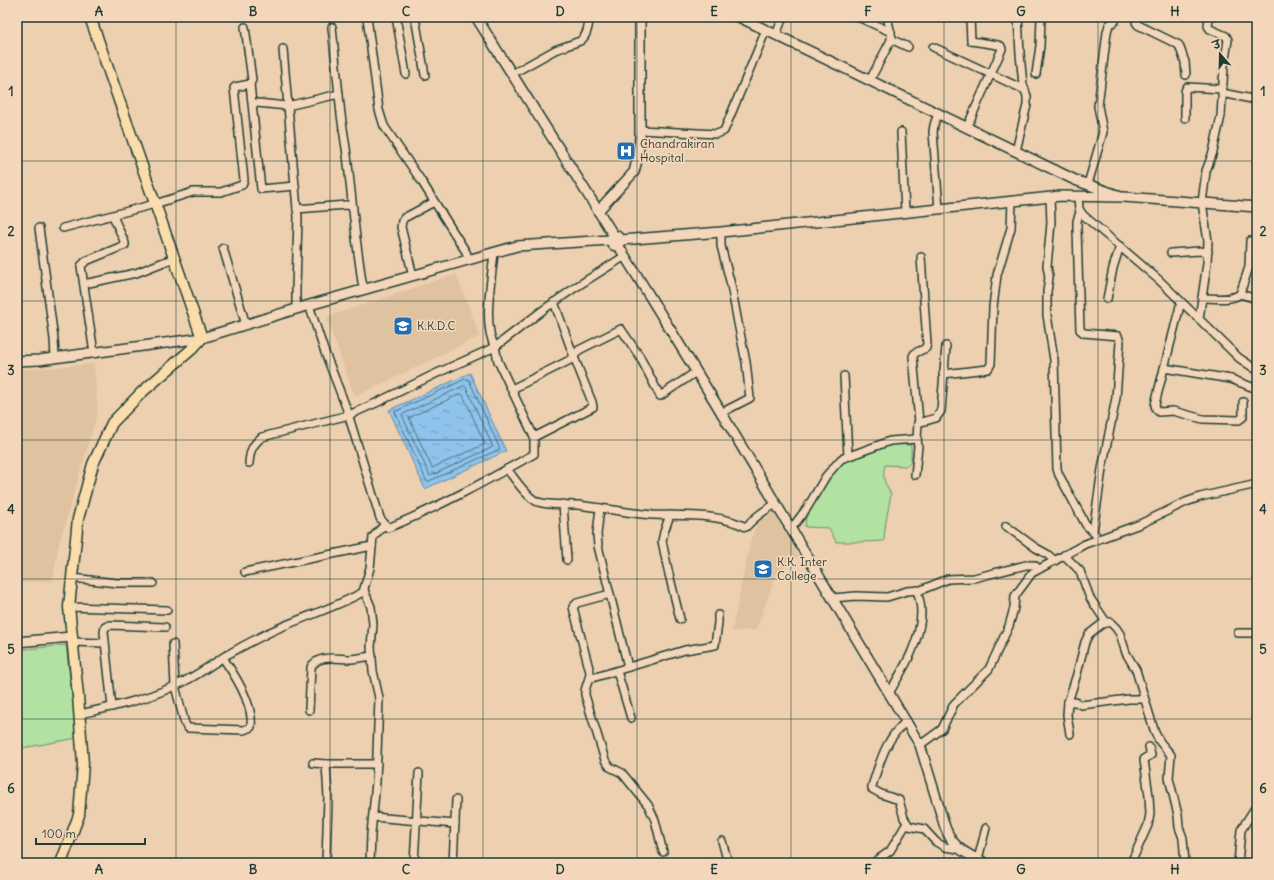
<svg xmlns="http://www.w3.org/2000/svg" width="1274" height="880" font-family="Delius,'Playpen Sans Deva',sans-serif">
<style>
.built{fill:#dfc3a0}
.green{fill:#b2e2a2;stroke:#68906b}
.water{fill:url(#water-ripples);stroke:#638da2}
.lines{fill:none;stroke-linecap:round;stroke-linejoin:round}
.shore{stroke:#4c737e;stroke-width:1}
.street-casing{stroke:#1f3d34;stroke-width:10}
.secondary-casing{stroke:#1f3d34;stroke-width:12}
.primary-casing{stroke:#1f3d34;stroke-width:13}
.street{stroke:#f4d7bb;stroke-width:7}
.secondary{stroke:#f4d7bb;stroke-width:9}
.primary{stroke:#fbddab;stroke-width:10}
.grid{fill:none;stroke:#1f3d34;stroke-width:1;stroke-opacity:0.55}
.labels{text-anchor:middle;stroke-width:3.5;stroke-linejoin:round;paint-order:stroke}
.poi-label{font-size:12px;fill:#1f3d34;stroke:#f4d7bb;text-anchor:start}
.neatline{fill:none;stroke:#1f3d34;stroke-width:1.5}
.grid-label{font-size:13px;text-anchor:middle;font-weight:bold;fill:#1f3d34}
</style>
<defs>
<pattern id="water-ripples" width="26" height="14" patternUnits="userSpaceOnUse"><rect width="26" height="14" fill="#90c3ec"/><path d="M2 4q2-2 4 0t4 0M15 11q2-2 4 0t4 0" fill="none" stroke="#75a0c0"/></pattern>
</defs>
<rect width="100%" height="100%" fill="#edd0b0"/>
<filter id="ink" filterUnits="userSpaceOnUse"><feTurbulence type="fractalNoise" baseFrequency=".025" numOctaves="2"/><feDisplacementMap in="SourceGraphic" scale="8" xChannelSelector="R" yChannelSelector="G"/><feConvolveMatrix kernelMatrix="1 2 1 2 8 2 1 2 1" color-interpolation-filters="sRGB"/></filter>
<g filter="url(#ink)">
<g class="built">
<polygon points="456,274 480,336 355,397 326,317"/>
<polygon points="94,364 98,411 58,548 53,581 17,583 17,370"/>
<polygon points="773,511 798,556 777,573 756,630 732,631 751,538 758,522"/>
</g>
<g class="green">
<path d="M888,444L911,445V462L907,466L885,465C882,477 884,483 891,494L885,527L884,541L862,542H836L829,528L805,527L806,514L844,458Z"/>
<polygon points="66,645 77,738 17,749 17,650"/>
</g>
<polygon class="water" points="470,373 506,451 425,489 389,410"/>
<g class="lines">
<g class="shore">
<polygon points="466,379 469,380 500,449 427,482 395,412"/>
<polygon points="464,386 466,387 493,447 430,476 402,415"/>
<polygon points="461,394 463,395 485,444 432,468 409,418"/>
</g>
<defs>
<g id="street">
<polyline points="367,17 379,110 384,126 422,182 466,252 469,260"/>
<polyline points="396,17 406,74"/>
<polyline points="415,17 425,75"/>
<polyline points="858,17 891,32"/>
<polyline points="1136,17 1136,22 1138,25 1179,45 1185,62 1186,75"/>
<polyline points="332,27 341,115 347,155 356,238 362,282 365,289"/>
<polyline points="776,35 783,17"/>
<polyline points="892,37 893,40 908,47"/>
<polyline points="933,47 1025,90"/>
<polyline points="283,49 297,209 346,205 352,206"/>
<path d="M512,74L555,50L580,41C588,36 588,25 590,17"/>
<polyline points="1036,74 1040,46 1041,17"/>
<polyline points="870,80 891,40 891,34 887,17"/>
<polyline points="250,84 261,189 295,186"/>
<polyline points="1222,93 1257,100"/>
<polyline points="257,103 287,106 339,94"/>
<polyline points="938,113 934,125 933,132 939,209"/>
<polyline points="1185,118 1185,91 1187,87 1222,89"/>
<polyline points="967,127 1002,49 1001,46 998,45 971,41 970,17"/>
<polyline points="640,130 717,134 724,131 766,30"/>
<polyline points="901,132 905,212"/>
<polyline points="1016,151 1027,105 1027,96 1023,85 1020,54 1018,17"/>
<polyline points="1088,184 1103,132 1098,106 1107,32 1109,25 1115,21 1116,17"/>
<polyline points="1050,197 1051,223 1047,266 1049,277 1047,292 1047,315 1054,360 1057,469 1059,475 1086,525 1095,534"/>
<polyline points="1078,197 1079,209 1083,215 1159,280 1239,358 1257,370"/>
<polyline points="1080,212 1077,221 1077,229 1080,330 1084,333 1118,336 1120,342 1116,398 1102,469 1093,532"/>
<polyline points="39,228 54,339 55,358"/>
<polyline points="63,228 155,204 193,192 221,192 242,185 244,180 234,88 235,87 250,84 252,80 245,27"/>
<polyline points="721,232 721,246 731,285 738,323 746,362 750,398 721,413"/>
<polyline points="223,248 246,325"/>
<path d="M494,252C492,278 482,325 495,347L543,310L576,287L625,256"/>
<polyline points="1171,253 1199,251 1208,252"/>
<polyline points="413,276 401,227 402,221 404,218 434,202"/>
<polyline points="84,284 136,273 174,258"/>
<polyline points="1240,294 1257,299"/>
<path d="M1202,298C1213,298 1231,301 1240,294L1249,267L1250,241"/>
<polyline points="1107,299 1113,268 1120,246"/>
<polyline points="1181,302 1157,396 1155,405 1156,409 1159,412 1173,411 1203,419 1239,420 1243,417 1243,402"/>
<polyline points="296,309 296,288 298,217 297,209"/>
<polyline points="1199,319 1207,263 1208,241 1202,203 1206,171 1213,152 1221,116 1224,66 1228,40 1226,36 1210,29 1208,26 1209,17"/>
<polyline points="94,353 81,266 86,261 125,245 125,243 113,216"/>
<polyline points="1164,368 1231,379 1257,389"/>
<polyline points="943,374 988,369 991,364 993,307 997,275 1011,228 1012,201"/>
<polyline points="844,376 848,456"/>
<polyline points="512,389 572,359 579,350 621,329 640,357 660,396 696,372"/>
<polyline points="919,422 913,356 915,353 926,348 927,343 921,257"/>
<polyline points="534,437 593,407 592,402 574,357 554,302"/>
<polyline points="917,439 918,423 936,418 941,411 946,346"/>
<path d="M249,463C250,451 252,445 262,437L349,415L376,403L433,375L495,347L498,361L534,437V454C486,481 439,507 388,528L380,518L349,417V415L324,350L309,305"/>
<path d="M507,469C515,479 527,498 538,502C550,506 565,504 578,505C603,508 628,513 653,515C684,516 718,513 746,527C755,517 764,510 776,504"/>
<polyline points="563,504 567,560"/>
<polyline points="600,508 597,534 598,546 628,667"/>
<polyline points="670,515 664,532 662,541 668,570 680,619"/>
<polyline points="1006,526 1036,548 1047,554 1055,561"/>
<polyline points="791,529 807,508 826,476 841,459 890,441 917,439 918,446 915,475"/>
<polyline points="1064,555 1080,571 1090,598 1106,622"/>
<polyline points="245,572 372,546"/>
<polyline points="72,578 117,583 153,583"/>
<polyline points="364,590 371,607 373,624 371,647 373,671 379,698 376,782 371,834 370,863"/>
<path d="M610,594L577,603L573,607L590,672C590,681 584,686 585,695L605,760L610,767L622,773L648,805L655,820L663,852"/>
<polyline points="833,598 856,596 887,597 907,591 921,590 948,579 974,578 1026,565 1034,565 1039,569"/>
<polyline points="69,607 167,610"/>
<polyline points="1238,633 1257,633"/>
<polyline points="72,642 105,643"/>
<path d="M173,644L175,686L185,724L188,728L244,730L251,727C254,705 235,675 223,658"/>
<polyline points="617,671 631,718"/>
<polyline points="589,679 685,650 715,645 718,623 718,615"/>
<path d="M889,693C904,668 921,641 921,612C921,604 919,597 917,590"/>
<polyline points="1068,702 1076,702 1081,705 1129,699 1144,699"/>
<polyline points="112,707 104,632 105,627 110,625 165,627"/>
<path d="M309,710L311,667C319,654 337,659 349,659C357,659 364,657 372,656"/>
<path d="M80,714C111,707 141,701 170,688C190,680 207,668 225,656C239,648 254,640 268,633C299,618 333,609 363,592L370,568L373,537L385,524"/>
<path d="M907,721C886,737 880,762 872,786V789L881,794L899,800L904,818L909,826L924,829L936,842L945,847L959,849"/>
<polyline points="1070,734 1067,715 1068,702 1077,674 1085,642 1089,634 1102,624 1110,622 1116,628 1120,634 1126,653 1136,670 1155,733 1160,742 1171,755 1169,778 1178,815 1179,827 1183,838 1185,863"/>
<polyline points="920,745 942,729 954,704 989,669 1009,626 1014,608 1015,596 1032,573 1085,544 1140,524 1186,502 1200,497 1257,484"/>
<polyline points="313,763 326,764 377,764"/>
<polyline points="326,764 328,797 326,863"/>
<polyline points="373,817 455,824"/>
<polyline points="722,841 728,863"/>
<polyline points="978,859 986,828"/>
<polyline points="414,863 419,773"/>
<polyline points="453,863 456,800"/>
<polyline points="873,863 890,851 907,823"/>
<polyline points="1131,863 1148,825 1150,814 1149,796 1144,760 1145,758 1151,755 1149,747"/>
<polyline points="1238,863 1241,830 1257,805"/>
</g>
<g id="secondary">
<polyline points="476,17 614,236"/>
<polyline points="739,17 1075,180 1117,195"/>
<polyline points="598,211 634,172 638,156 640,137 640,17"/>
<polyline points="621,240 721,232 1061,196 1124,197 1257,207"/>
<path d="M618,245L715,402L920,745L945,827C953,849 966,853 985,863"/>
<polyline points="17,361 39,360 202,338 306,306 517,246 610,240 614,236 617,236 621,240 620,243 616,246 613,245 610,240"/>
<polyline points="17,642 71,637"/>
</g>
<polyline id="primary" points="61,863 79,815 83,764 78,696 69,607 78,519 93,464 112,423 141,393 193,348 202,338 90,17"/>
</defs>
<use href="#street" class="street-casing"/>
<use href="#secondary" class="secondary-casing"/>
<use href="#primary" class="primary-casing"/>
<use href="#street" class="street"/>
<use href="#secondary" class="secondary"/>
<use href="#primary" class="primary"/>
</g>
</g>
<path class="grid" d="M176,17V863M330,17V863M483,17V863M637,17V863M791,17V863M944,17V863M1098,17V863M17,161H1257M17,301H1257M17,440H1257M17,579H1257M17,719H1257"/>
<defs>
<symbol id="hospital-square" viewBox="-11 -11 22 22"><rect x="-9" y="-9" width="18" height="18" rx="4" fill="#1f6fb2" stroke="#f4d7bb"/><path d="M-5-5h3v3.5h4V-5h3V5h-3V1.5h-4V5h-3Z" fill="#fff"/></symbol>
<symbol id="university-square" viewBox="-11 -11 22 22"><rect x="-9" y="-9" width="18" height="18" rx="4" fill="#1f6fb2" stroke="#f4d7bb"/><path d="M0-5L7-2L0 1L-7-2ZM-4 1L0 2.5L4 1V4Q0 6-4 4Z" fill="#fff"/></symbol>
<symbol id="school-square" viewBox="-11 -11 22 22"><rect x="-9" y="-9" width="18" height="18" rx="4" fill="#1f6fb2" stroke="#f4d7bb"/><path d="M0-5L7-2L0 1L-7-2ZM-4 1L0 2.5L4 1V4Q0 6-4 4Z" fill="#fff"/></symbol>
</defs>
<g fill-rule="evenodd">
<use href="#hospital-square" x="615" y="140" width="22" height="22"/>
<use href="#university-square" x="392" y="315" width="22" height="22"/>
<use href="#school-square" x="752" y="558" width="22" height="22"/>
</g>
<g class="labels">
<g class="poi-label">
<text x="640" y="148">Chandrakiran<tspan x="640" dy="14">Hospital</tspan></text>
<text x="417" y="330">K.K.D.C</text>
<text x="777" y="566">K.K. Inter<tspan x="777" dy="14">College</tspan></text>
</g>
</g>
<rect width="1274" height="880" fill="none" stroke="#f4d7bb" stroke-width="44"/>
<g transform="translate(1220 54) rotate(340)" stroke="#f4d7bb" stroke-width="3" paint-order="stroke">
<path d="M0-3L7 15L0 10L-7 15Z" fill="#1f3d34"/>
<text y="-6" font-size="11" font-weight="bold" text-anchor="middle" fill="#1f3d34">उ</text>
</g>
<path d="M36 838v6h109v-6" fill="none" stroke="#1f3d34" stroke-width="2"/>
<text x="42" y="838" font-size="12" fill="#1f3d34" stroke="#f4d7bb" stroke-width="3" paint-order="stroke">100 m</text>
<rect x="22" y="22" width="1230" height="836" class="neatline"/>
<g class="grid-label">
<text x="99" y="16">A</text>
<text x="253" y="16">B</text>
<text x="406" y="16">C</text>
<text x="560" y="16">D</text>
<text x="714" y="16">E</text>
<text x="868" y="16">F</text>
<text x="1021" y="16">G</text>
<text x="1175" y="16">H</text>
<text x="11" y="96">1</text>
<text x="1263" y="96">1</text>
<text x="11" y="236">2</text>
<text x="1263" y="236">2</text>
<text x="11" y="375">3</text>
<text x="1263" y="375">3</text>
<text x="11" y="514">4</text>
<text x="1263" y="514">4</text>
<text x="11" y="654">5</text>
<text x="1263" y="654">5</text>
<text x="11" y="793">6</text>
<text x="1263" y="793">6</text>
<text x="99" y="874">A</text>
<text x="253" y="874">B</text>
<text x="406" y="874">C</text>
<text x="560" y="874">D</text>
<text x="714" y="874">E</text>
<text x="868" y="874">F</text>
<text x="1021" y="874">G</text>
<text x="1175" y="874">H</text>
</g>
</svg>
